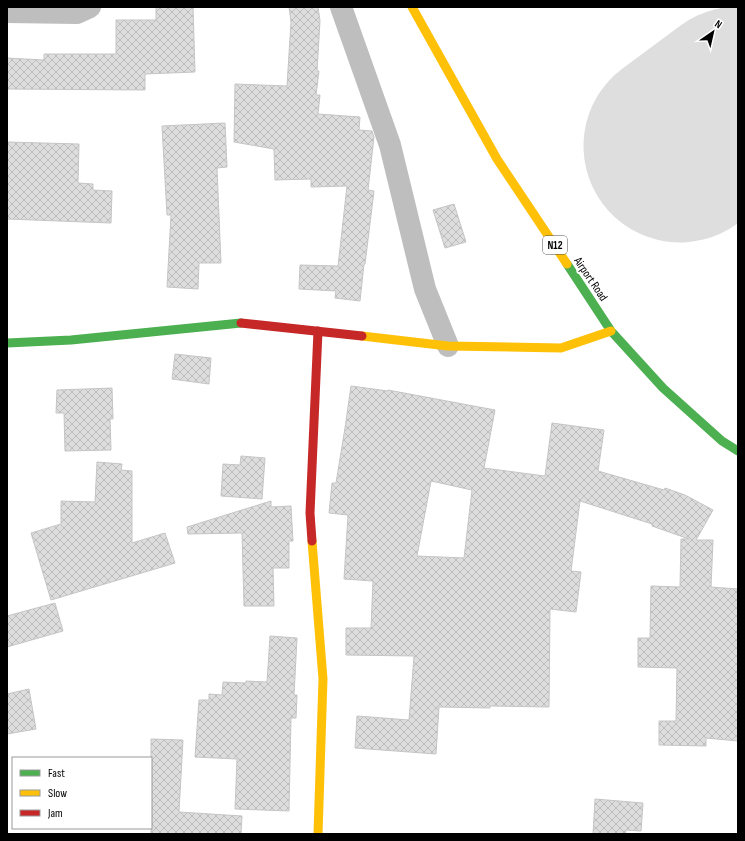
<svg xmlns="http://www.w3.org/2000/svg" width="745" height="841" font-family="'Sofia Sans Condensed',sans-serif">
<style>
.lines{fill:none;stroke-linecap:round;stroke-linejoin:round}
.runway{stroke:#dedede;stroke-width:193}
.building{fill:url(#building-cross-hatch);stroke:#c5c5c5;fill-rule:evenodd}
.street{stroke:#bebebe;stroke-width:22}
.fast{stroke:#4caf50;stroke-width:9}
.slow{stroke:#ffc107;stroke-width:9}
.jam{stroke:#c62828;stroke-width:9}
.labels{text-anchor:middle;stroke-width:4;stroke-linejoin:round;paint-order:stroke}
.shield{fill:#fff;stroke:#4c4c4c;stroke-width:1}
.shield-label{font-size:11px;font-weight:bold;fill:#000}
.street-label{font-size:12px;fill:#000;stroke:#fff}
</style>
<defs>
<pattern id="building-cross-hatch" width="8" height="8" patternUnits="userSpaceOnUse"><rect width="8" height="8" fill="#ddd"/><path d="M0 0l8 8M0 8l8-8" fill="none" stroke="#bcbcbc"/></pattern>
</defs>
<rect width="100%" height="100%" fill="#fff"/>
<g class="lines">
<polyline class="runway" points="680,146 738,103"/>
</g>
<g class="building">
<polygon points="156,7 193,7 195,72 145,74 145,90 7,89 7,58 44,60 44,54 116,54 116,20 156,20"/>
<polygon points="289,7 318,7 320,21 317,71 319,71 316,95 320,95 318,114 360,117 359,130 372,131 374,137 368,190 374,191 365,264 364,264 360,301 335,298 336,291 299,289 300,265 338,266 347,186 311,187 311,179 275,180 274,149 234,142 235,84 287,86 291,22"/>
<polygon points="225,123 227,167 217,168 221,263 199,263 198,289 167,287 171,215 167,215 162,126"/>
<polygon points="7,142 79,144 78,183 93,184 93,190 112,191 111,223 7,219"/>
<polygon points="454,204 466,242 445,248 433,210"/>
<polygon points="175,354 211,358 209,384 172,379"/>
<path d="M351,386L388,391V390L495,410L484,468L545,476L552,423L604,430L598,471L664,490L665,488L685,495L713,510L696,540H713L711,587L738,589V741L706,738V746L659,745V721H676L677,668L638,667V638H650L651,586L680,587L681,539H689L652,526V524L580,501L571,571L581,572L576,612L550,609L549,707L490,706V708L439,707L436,754L355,748L357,716L409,720L414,656L346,655V628H371L373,581L344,579L348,515L329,513L332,483H336L345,428ZM431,481L472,490L464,558L417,556Z"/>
<polygon points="112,388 113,419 110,419 111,450 65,451 64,413 56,413 57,390"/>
<polygon points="241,456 265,458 262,499 221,496 223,464 240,465"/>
<polygon points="97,462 122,464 121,470 132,471 132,543 165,533 175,563 51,600 31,533 61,524 61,501 95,502"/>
<polygon points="271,501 271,507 291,506 293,541 289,541 289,568 273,568 274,606 244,606 242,533 188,534 187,527"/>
<polygon points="55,603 63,631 7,647 7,616"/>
<polygon points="270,636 297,638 294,695 297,695 296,718 291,718 289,811 235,809 237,759 195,757 199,700 209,700 209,694 222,695 223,682 246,683 246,681 267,682"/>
<polygon points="29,689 36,729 7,734 7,694"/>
<polygon points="151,739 183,740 179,812 242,816 241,834 151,834"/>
<polygon points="595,799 643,803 641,831 626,830 625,834 593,834"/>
</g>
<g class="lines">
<g class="street">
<polyline points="341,7 390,145 425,289 448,346"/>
<polyline points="7,12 77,13 90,7"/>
</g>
<g class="fast">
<polyline points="567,264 611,331 663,388 722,441 738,451"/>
<polyline points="7,343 71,340 241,323"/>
</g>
<g class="slow">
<polyline points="412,7 497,159 567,264"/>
<polyline points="362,336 448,346 561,348 611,331"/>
<polyline points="312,541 323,679 318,834"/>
</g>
<g class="jam">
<polyline points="241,323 362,336"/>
<polyline points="312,541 310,513 318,331"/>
</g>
</g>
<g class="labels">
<rect class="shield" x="543" y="236" width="24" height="18" rx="3"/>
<g class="shield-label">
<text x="555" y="249">N12</text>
</g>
<g class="street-label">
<text transform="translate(591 279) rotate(56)" y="4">Airport Road</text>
</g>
</g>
<rect width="745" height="841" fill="none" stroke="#000000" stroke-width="16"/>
<rect x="12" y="757" width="140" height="72" fill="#ffffff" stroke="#999999"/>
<rect x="20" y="770" width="20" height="6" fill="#4caf50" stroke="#999999"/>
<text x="48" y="777" font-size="12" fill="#000000">Fast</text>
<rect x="20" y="790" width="20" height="6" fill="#ffc107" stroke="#999999"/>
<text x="48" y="797" font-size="12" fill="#000000">Slow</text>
<rect x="20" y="810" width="20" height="6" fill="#c62828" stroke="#999999"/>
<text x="48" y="817" font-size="12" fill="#000000">Jam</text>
<g transform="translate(713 32) rotate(34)" stroke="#ffffff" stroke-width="3" paint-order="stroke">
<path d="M0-3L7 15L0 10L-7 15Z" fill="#000000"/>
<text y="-6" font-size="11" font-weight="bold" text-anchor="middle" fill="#000000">N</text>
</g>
</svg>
